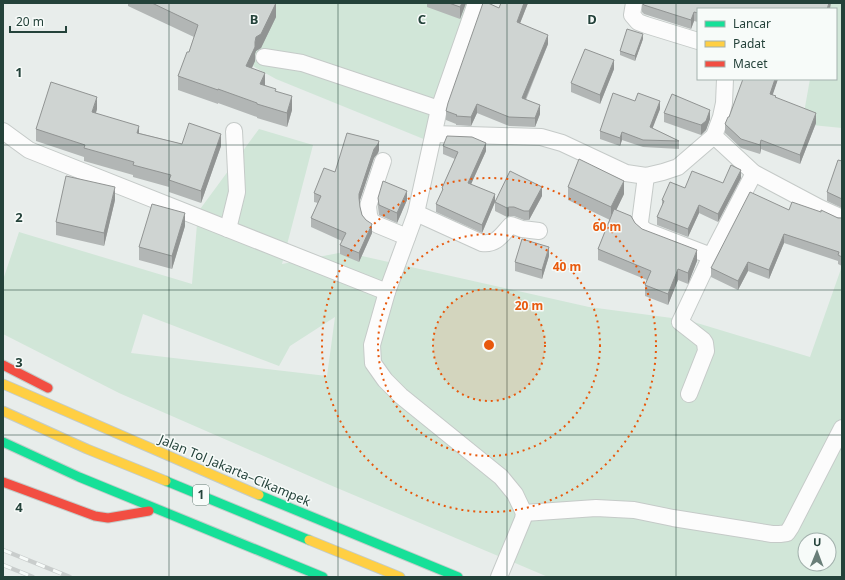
<svg xmlns="http://www.w3.org/2000/svg" width="845" height="580" font-family="'Noto Sans',sans-serif">
<style>
.green{fill:#d1e6d8;fill-rule:evenodd}
.lines{fill:none;stroke-linecap:round;stroke-linejoin:round}
.street-casing{stroke:#c5cac8;stroke-width:18}
.fast-casing{stroke:#c3ccc9;stroke-width:11}
.slow-casing{stroke:#c3ccc9;stroke-width:11}
.jam-casing{stroke:#c3ccc9;stroke-width:11}
.street{stroke:#fcfcfc;stroke-width:16}
.fast{stroke:#16e098;stroke-width:9}
.slow{stroke:#ffcf43;stroke-width:9}
.jam{stroke:#f24e42;stroke-width:9}
.rail-casing{stroke:#c9cdcc;stroke-width:4.5}
.rail{stroke:#f7fbf9;stroke-width:3;stroke-dasharray:9;stroke-linecap:butt}
.wall{fill:#b2b6b5}
.shaded-wall{fill:#919493}
.building{fill:#cfd4d2;stroke:#919493}
.grid{fill:none;stroke:#24423a;stroke-width:1;stroke-opacity:0.55}
.ring{fill:none;stroke:#e8590c;stroke-width:2;stroke-dasharray:2 4}
.labels{text-anchor:middle;stroke-width:3;stroke-linejoin:round;paint-order:stroke}
.shield{fill:#f7fbf9;stroke:#637a73;stroke-width:1}
.shield-label{font-size:12px;font-weight:bold;fill:#24423a}
.street-label{font-size:13px;fill:#24423a;stroke:#f7fbf9}
.grid-label{font-size:13px;text-anchor:middle;font-weight:bold;fill:#24423a;stroke:#f7fbf9;stroke-width:3;stroke-linejoin:round;paint-order:stroke}
.centre{fill:#e8590c;stroke:#f7fbf9;stroke-width:2}
.ring-label{font-size:12px;text-anchor:middle;font-weight:bold;fill:#e8590c;stroke:#f7fbf9;stroke-width:3;stroke-linejoin:round;paint-order:stroke}
</style>
<rect width="100%" height="100%" fill="#e8edeb"/>
<g class="green">
<polygon points="140,3 475,3 426,140 276,79"/>
<polygon points="824,3 842,3 842,128 802,124 810,79 836,79 836,9 823,9"/>
<path d="M259,129L313,145L282,264L344,252L589,307L687,320L810,357L842,266V577H548L330,485L119,393L3,334V280L19,232L192,284L198,212ZM143,314L279,366L290,346L335,317L327,376L131,353ZM805,540H829V564H805Z"/>
</g>
<g class="lines">
<defs>
<g id="street">
<polyline points="476,3 439,109 416,213 387,292 372,345 373,363 385,380 401,396 501,477 515,494 524,513 523,519 499,577"/>
<polyline points="634,3 632,15 638,22 646,25 698,41"/>
<polyline points="264,57 302,63 439,109"/>
<polyline points="3,131 29,150 387,292"/>
<polyline points="434,134 541,137 562,143 626,173 646,176 663,172 678,167 714,136 721,117 724,103 725,79"/>
<polyline points="714,136 754,173 820,208 842,218"/>
<polyline points="383,161 368,206 369,215 371,221 378,225 407,237"/>
<polyline points="646,176 640,222 641,227 646,231 711,256"/>
<path d="M416,213L482,243C497,245 502,234 511,225L522,229L539,231"/>
<polyline points="228,229 237,192 234,131"/>
<polyline points="689,394 706,351 705,343 703,340 680,322 711,256 754,173"/>
<polyline points="524,513 596,508 634,510 673,518 772,534 780,534 787,533 791,527 842,428"/>
</g>
<g id="fast">
<polyline points="3,442 79,477 323,577"/>
<polyline points="166,481 309,540"/>
<polyline points="259,495 458,577"/>
</g>
<g id="slow">
<polyline points="3,384 259,495"/>
<polyline points="3,411 87,449 166,481"/>
<polyline points="309,540 400,577"/>
</g>
<g id="jam">
<polyline points="3,365 48,388"/>
<polyline points="3,482 95,516 108,518 149,511"/>
</g>
</defs>
<use href="#street" class="street-casing"/>
<use href="#fast" class="fast-casing"/>
<use href="#slow" class="slow-casing"/>
<use href="#jam" class="jam-casing"/>
<use href="#street" class="street"/>
<use href="#fast" class="fast"/>
<use href="#slow" class="slow"/>
<use href="#jam" class="jam"/>
<defs>
<g id="rail">
<polyline points="3,550 70,577"/>
<polyline points="3,565 33,577"/>
</g>
</defs>
<use href="#rail" class="rail-casing"/>
<use href="#rail" class="rail"/>
</g>
<g class="wall">
<polygon points="128,3 276,3 276,17 261,48 256,51 255,54 255,61 252,68 265,85 276,91 292,110 287,127 257,118 257,117 218,103 218,104 178,90 178,76 189,52 194,37 128,6"/>
<polygon points="427,3 466,3 460,19 427,7"/>
<polygon points="501,3 528,3 520,23 548,44 526,100 540,114 535,127 509,126 477,113 471,126 456,125 456,124 446,120 446,111 499,8"/>
<polygon points="642,3 698,9 698,22 694,21 691,29 644,14 642,12"/>
<polygon points="643,39 635,61 620,55 620,51"/>
<polygon points="614,69 600,104 571,92 571,83"/>
<polygon points="778,79 772,95 776,98 816,123 800,164 761,149 760,154 741,148 725,133 725,124 729,117"/>
<polygon points="97,109 96,113 139,133 182,144 221,146 201,203 169,192 169,187 133,177 133,175 84,161 84,157 36,141 36,129"/>
<polygon points="660,109 652,128 679,141 679,149 643,147 622,140 620,146 600,139 600,131"/>
<polygon points="664,113 710,119 706,130 701,135 664,122"/>
<polygon points="443,146 486,151 471,184 495,202 542,196 529,220 524,220 514,216 509,216 507,217 495,211 495,202 482,233 436,212 436,204 442,192 442,188 455,159 443,154"/>
<polygon points="379,150 378,153 374,158 359,203 362,215 372,233 359,262 340,254 340,245 342,241 311,227 311,218 318,203 314,202 314,193 335,172"/>
<polygon points="842,161 842,208 827,201 827,192"/>
<polygon points="741,178 718,222 699,213 688,237 657,225 657,217 662,207 662,200 685,188 723,183"/>
<polygon points="568,187 624,194 616,210 642,229 697,261 688,284 678,280 668,305 645,296 645,285 647,280 598,260 598,249 610,220 568,200"/>
<polygon points="378,198 407,200 397,223 379,215 378,207"/>
<polygon points="115,200 104,246 56,235 56,222"/>
<polygon points="789,210 842,218 842,266 838,264 838,261 784,243 769,279 748,271 738,290 711,277 711,268"/>
<polygon points="185,226 172,269 139,260 139,247"/>
<polygon points="549,256 542,279 515,271 515,262"/>
</g>
<g class="shaded-wall">
<polygon points="276,3 276,17 261,48 256,51 255,54 255,61 246,80 246,66 255,42 256,37"/>
<polygon points="462,3 466,3 460,19 460,7"/>
<polygon points="524,3 528,3 517,31 517,22"/>
<polygon points="829,3 831,3 830,9 827,9"/>
<polygon points="694,12 694,21 691,29 691,20"/>
<polygon points="643,34 643,39 635,61 635,56"/>
<polygon points="548,35 548,44 522,107 522,98"/>
<polygon points="614,60 614,69 600,104 600,95"/>
<polygon points="265,73 265,87 260,84"/>
<polygon points="775,79 778,79 770,103 770,94"/>
<polygon points="292,96 292,110 287,127 287,113"/>
<polygon points="97,97 97,109 92,124 92,112"/>
<polygon points="660,101 660,109 650,135 650,127"/>
<polygon points="477,104 477,113 471,126 471,117"/>
<polygon points="540,105 540,114 535,127 535,118"/>
<polygon points="710,110 710,119 706,130 701,135 701,125"/>
<polygon points="816,113 816,123 800,164 800,155"/>
<polygon points="139,126 139,138 137,133"/>
<polygon points="622,132 622,140 620,146 620,138"/>
<polygon points="221,134 221,146 201,203 201,191"/>
<polygon points="761,140 761,149 760,154 760,145"/>
<polygon points="379,141 379,150 378,153 374,158 359,203 359,194 374,149"/>
<polygon points="486,143 486,151 468,191 468,183"/>
<polygon points="741,170 741,178 718,222 718,214"/>
<polygon points="624,181 624,194 611,221 611,207"/>
<polygon points="115,187 115,200 104,246 104,233"/>
<polygon points="542,187 542,196 529,220 529,211"/>
<polygon points="407,191 407,200 397,223 397,213"/>
<polygon points="495,194 495,202 482,233 482,225"/>
<polygon points="699,205 699,213 688,237 688,229"/>
<polygon points="509,207 509,216 507,217 507,208"/>
<polygon points="185,213 185,226 172,269 172,256"/>
<polygon points="372,224 372,233 359,262 359,253"/>
<polygon points="784,234 784,243 769,279 769,270"/>
<polygon points="549,247 549,256 542,279 542,270"/>
<polygon points="697,250 697,261 688,284 688,273"/>
<polygon points="748,262 748,271 738,290 738,281"/>
<polygon points="678,269 678,280 668,305 668,294"/>
</g>
<g class="building">
<polygon points="152,3 276,3 261,34 256,37 255,42 255,47 246,66 265,73 260,84 276,89 275,91 292,96 287,113 257,104 257,103 218,89 218,90 178,76 187,52 189,52 198,25"/>
<polygon points="449,3 462,3 460,7"/>
<polygon points="483,3 488,3 499,8 501,3 524,3 517,22 548,35 522,98 540,105 535,118 509,117 477,104 471,117 456,116 457,115 446,111 448,103"/>
<polygon points="642,3 829,3 827,9 698,9 698,13 694,12 691,20 644,5"/>
<polygon points="627,29 643,34 635,56 620,51"/>
<polygon points="585,49 614,60 600,95 571,83"/>
<polygon points="743,79 775,79 770,94 776,96 775,97 816,113 800,155 761,140 760,145 741,139 725,124 728,117 729,117"/>
<polygon points="51,82 97,97 92,112 139,126 137,133 182,144 189,123 221,134 201,191 169,180 171,175 133,165 134,162 84,148 85,145 36,129"/>
<polygon points="613,93 635,101 638,93 660,101 650,127 679,141 643,140 622,132 620,138 600,131"/>
<polygon points="672,94 710,110 706,121 701,125 664,113"/>
<polygon points="347,133 379,141 378,144 374,149 359,194 359,198 360,207 362,215 366,220 372,224 359,253 340,245 346,233 311,218 321,196 314,193 324,168 335,172"/>
<polygon points="447,136 472,137 486,143 468,183 495,194 482,225 436,204 443,189 442,188 458,152 443,146"/>
<polygon points="579,159 624,181 611,207 568,187"/>
<polygon points="838,160 842,161 842,199 827,192"/>
<polygon points="731,165 741,170 718,214 699,205 688,229 657,217 664,201 662,200 670,182 685,188 692,171 723,183"/>
<polygon points="510,171 542,187 529,211 524,211 514,207 509,207 507,208 495,202"/>
<polygon points="66,176 115,187 104,233 56,222"/>
<polygon points="383,181 407,191 397,213 379,205 378,198"/>
<polygon points="750,192 789,210 792,202 821,212 821,210 838,218 842,218 842,257 838,255 839,252 784,234 769,270 748,262 738,281 711,268"/>
<polygon points="152,204 185,213 172,256 139,247"/>
<polygon points="614,209 631,216 635,223 642,229 697,250 688,273 678,269 668,294 645,285 651,271 598,249"/>
<polygon points="522,239 549,247 542,270 515,262"/>
</g>
<path class="grid" d="M169,3V577M338,3V577M507,3V577M676,3V577M3,145H842M3,290H842M3,435H842"/>
<circle cx="489" cy="345" r="56" fill="#e8590c" fill-opacity=".12"/>
<g class="ring">
<circle cx="489" cy="345" r="56"/>
<circle cx="489" cy="345" r="111"/>
<circle cx="489" cy="345" r="167"/>
</g>
<g class="labels">
<rect class="shield" x="193" y="485" width="16" height="20" rx="3"/>
<g class="shield-label">
<text x="201" y="499">1</text>
</g>
<g class="street-label">
<text transform="translate(235 470) rotate(23)" y="5">Jalan Tol Jakarta–Cikampek</text>
</g>
</g>
<g class="grid-label">
<text x="254" y="24">B</text>
<text x="422" y="24">C</text>
<text x="592" y="24">D</text>
<text x="19" y="77">1</text>
<text x="19" y="222">2</text>
<text x="19" y="367">3</text>
<text x="19" y="512">4</text>
</g>
<circle cx="489" cy="345" r="6" class="centre"/>
<g class="ring-label">
<text x="607" y="231">60 m</text>
<text x="567" y="271">40 m</text>
<text x="529" y="310">20 m</text>
</g>
<rect width="845" height="580" fill="none" stroke="#24423a" stroke-width="8"/>
<rect x="697" y="8" width="140" height="72" fill="#f7fbf9" stroke="#a3b1ad"/>
<rect x="705" y="21" width="20" height="6" fill="#16e098" stroke="#a3b1ad"/>
<text x="733" y="28" font-size="12" fill="#24423a">Lancar</text>
<rect x="705" y="41" width="20" height="6" fill="#ffcf43" stroke="#a3b1ad"/>
<text x="733" y="48" font-size="12" fill="#24423a">Padat</text>
<rect x="705" y="61" width="20" height="6" fill="#f24e42" stroke="#a3b1ad"/>
<text x="733" y="68" font-size="12" fill="#24423a">Macet</text>
<g transform="translate(817 552) rotate(1)"><circle r="19" fill="#f7fbf9" stroke="#a3b1ad"/>
<path d="M0-3L7 15L0 10L-7 15Z" fill="#697e78"/>
<text y="-6" font-size="11" font-weight="bold" text-anchor="middle" fill="#24423a">U</text>
</g>
<path d="M10 26v6h56v-6" fill="none" stroke="#24423a" stroke-width="2"/>
<text x="16" y="26" font-size="12" fill="#24423a" stroke="#f7fbf9" stroke-width="3" paint-order="stroke">20 m</text>
</svg>
